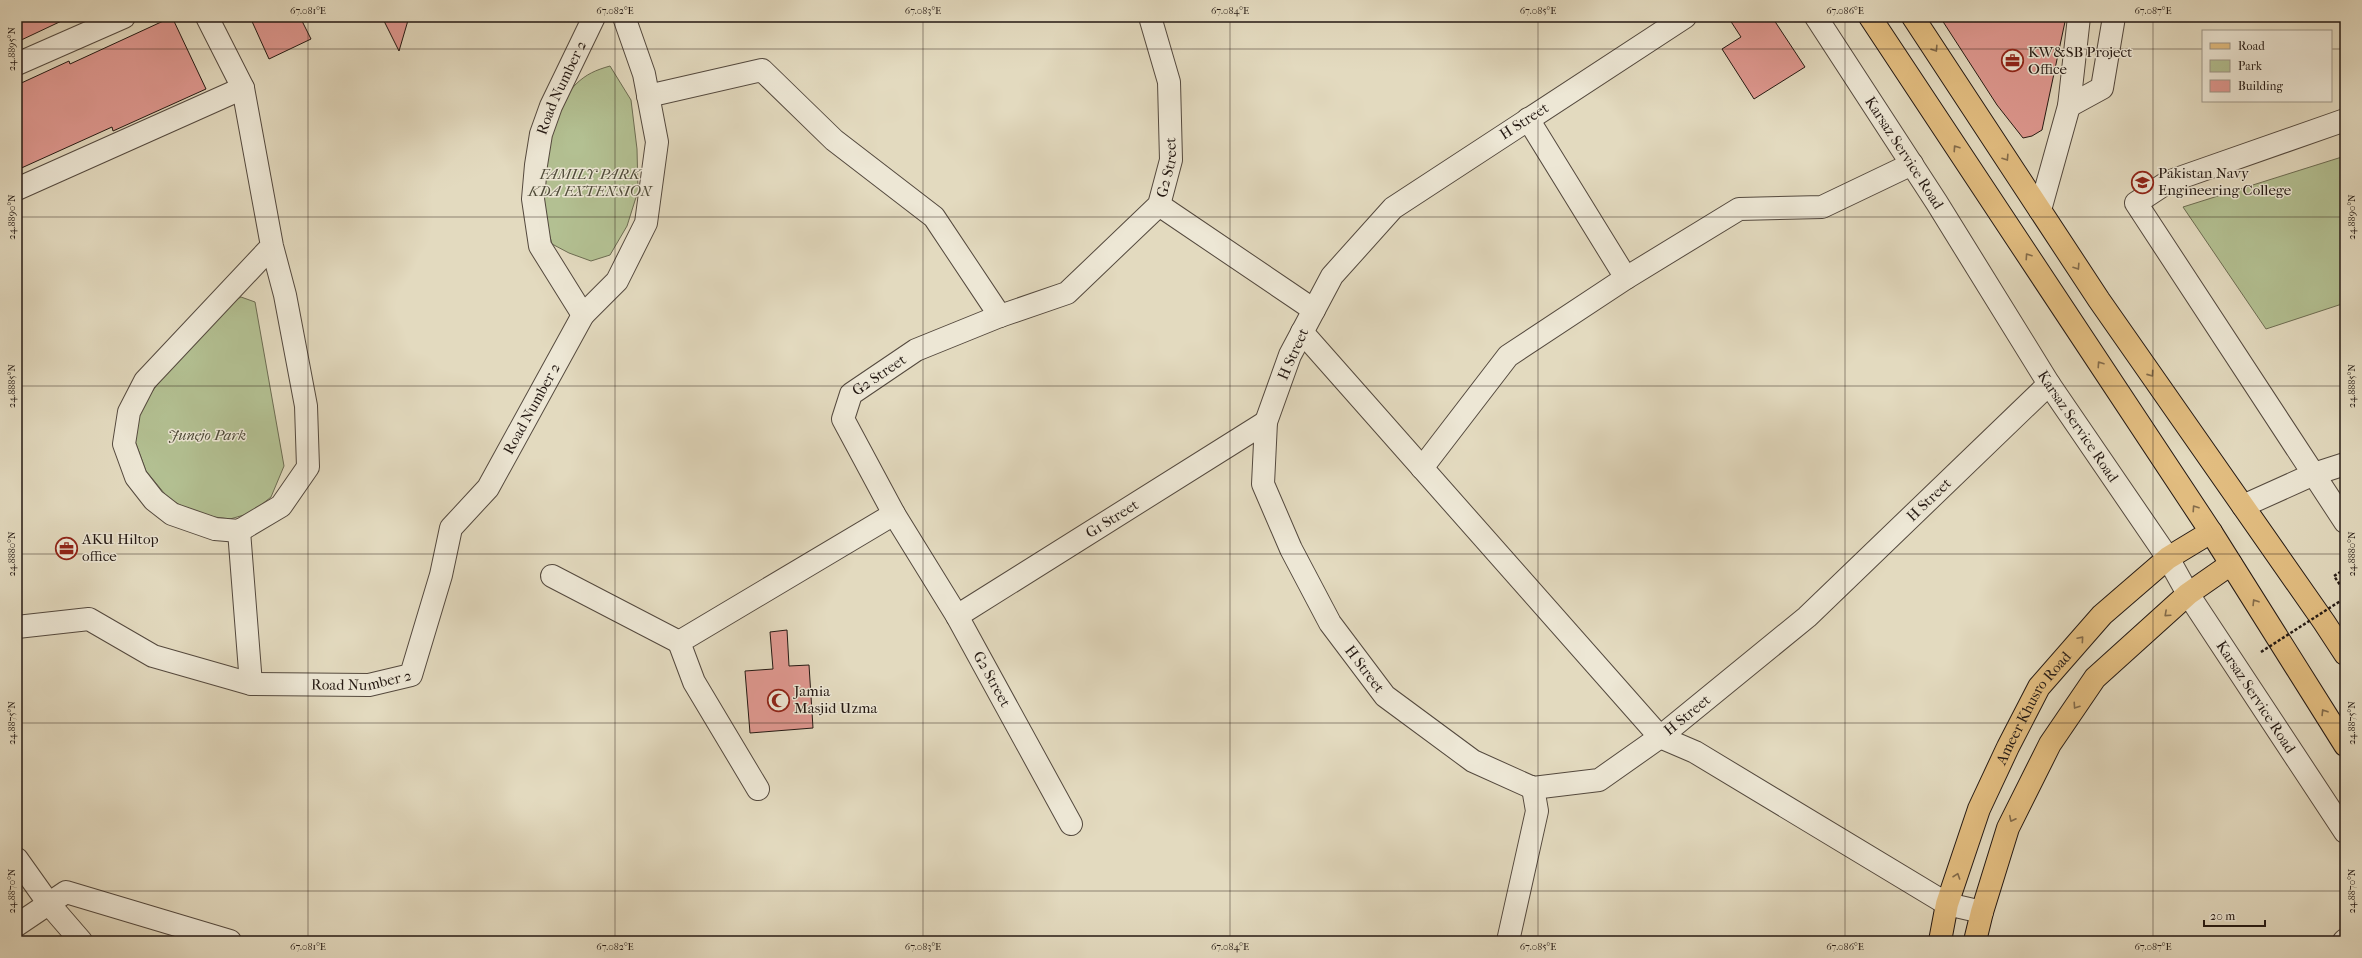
<svg xmlns="http://www.w3.org/2000/svg" width="2362" height="958" font-family="'IM FELL French Canon',serif">
<style>
.green{fill:#b3c092;stroke:#6c6c52}
.building{fill:#df9890;stroke:#241913}
.lines{fill:none;stroke-linecap:round;stroke-linejoin:round}
.minor-casing{stroke:#54493e;stroke-width:24}
.major-casing{stroke:#241913;stroke-width:24}
.highway-casing{stroke:#241913;stroke-width:24}
.path{stroke:#241913;stroke-width:2.5;stroke-dasharray:3 2;stroke-linecap:butt}
.minor{stroke:#ede7d5;stroke-width:22}
.major{stroke:#e2bd80;stroke-width:22}
.highway{stroke:#e2bd80;stroke-width:22}
.path-bridge{stroke:#241913;stroke-width:2.5;stroke-dasharray:3 2;stroke-linecap:butt}
.oneway{stroke:#836b4a}
.ticks{fill:none;stroke:#241913;stroke-width:1;stroke-opacity:0.45}
.labels{text-anchor:middle;stroke-width:3;stroke-linejoin:round;paint-order:stroke}
.poi-label{font-size:15px;fill:#241913;stroke:#ede7d5;text-anchor:start}
.street-label{font-size:15px;fill:#241913;stroke:#ede7d5}
.park-label{font-size:15px;font-style:italic;fill:#4f4b39;stroke:#ede7d5}
.neatline{fill:none;stroke:#241913;stroke-width:1.5}
.ticks-label{font-size:10px;text-anchor:middle;fill:#241913}
</style>
<rect width="100%" height="100%" fill="#e3dabf"/>
<filter id="stains"><feTurbulence type="fractalNoise" baseFrequency=".005" numOctaves="4"/><feColorMatrix values="0 0 0 0 .2 0 0 0 0 .09 0 0 0 0 .02 0 0 0 .5 -.17"/></filter>
<radialGradient id="worn" r=".72"><stop offset=".6" stop-color="#630" stop-opacity="0"/><stop offset="1" stop-color="#630" stop-opacity=".3"/></radialGradient>
<g class="green">
<path d="M610,66L631,100L637,149L638,191L627,226L610,255L591,261L569,253L552,244C549,232 544,220 543,208C541,174 551,110 575,85C586,74 596,70 610,66Z"/>
<polygon points="2345,156 2345,303 2266,329 2183,207"/>
<polygon points="241,297 255,302 284,466 271,497 251,513 230,519 199,515 169,499 146,471 135,441 140,409 168,369 225,306"/>
</g>
<g class="building">
<polygon points="17,17 70,17 17,42"/>
<polygon points="172,17 206,89 113,131 112,127 17,170 17,85 69,61 70,64"/>
<polygon points="250,17 300,17 311,39 269,59"/>
<polygon points="382,17 409,17 399,51"/>
<polygon points="1728,17 1772,17 1805,67 1754,99 1722,49 1741,37"/>
<polygon points="1940,17 2066,17 2042,130 2032,136 2023,138 1997,105"/>
<polygon points="787,630 789,666 809,665 813,728 750,733 745,671 773,669 770,632"/>
</g>
<g class="lines">
<defs>
<g id="minor">
<polyline points="207,17 243,88 272,246 285,295 306,406 308,467 281,506 239,531 215,529 172,514 154,500 136,477 124,444 129,412 145,381 272,246"/>
<path id="s1" d="M1685,17L1393,208L1332,276L1290,355L1266,422L1263,484L1291,549L1330,623L1385,696L1473,761L1533,788L1599,780L1660,737L1807,617L2049,384"/>
<path id="s2" d="M1816,17L1937,203L2049,384L2168,558L2188,594L2345,832"/>
<polyline points="17,64 124,17"/>
<polyline points="648,96 762,70 834,140 934,217 1000,316"/>
<polyline points="2069,106 2102,88 2114,17"/>
<polyline points="1528,119 1626,278"/>
<polyline points="2345,120 2168,182 2136,203 2345,522"/>
<polyline points="17,189 243,88"/>
<polyline points="1159,205 1314,310"/>
<polyline points="2040,210 2069,106 2079,17"/>
<path id="s3" d="M583,315L540,246L533,199L536,165L541,134L551,106L594,17"/>
<polyline points="1302,332 1660,737 1695,752 1947,904 1982,912"/>
<polyline points="1422,468 1508,356 1626,278 1739,209 1822,207 1912,164"/>
<polyline points="2243,506 2314,474 2345,464"/>
<polyline points="239,531 251,684"/>
<polyline points="552,576 679,642"/>
<path id="s4" d="M957,616L1266,422"/>
<path id="s5" d="M17,627L89,619L153,656L251,684L369,685L411,675L441,575L451,528L488,488L583,315L617,281L646,223L657,142L644,74L624,17"/>
<polyline points="758,789 694,682 679,642 894,514"/>
<path id="s6" d="M1071,824L957,616L894,514L843,419L851,394L916,350L1000,316L1067,293L1159,205L1171,160L1169,82L1150,17"/>
<polyline points="17,859 49,904 81,941"/>
<polyline points="17,925 66,892 230,941"/>
<polyline points="1508,941 1537,811 1533,788"/>
<polyline points="2344,941 2345,940"/>
</g>
<g id="major">
<path id="s7" d="M1940,941L1947,904L1979,809L2008,747L2039,687L2102,615L2168,558L2211,532"/>
<polyline points="1975,941 1982,912 2008,828 2050,744 2095,678 2188,594 2231,564"/>
</g>
<g id="highway">
<polyline points="1870,17 2211,532 2345,745"/>
<polyline points="1913,17 2099,300 2324,622 2345,654"/>
</g>
</defs>
<use href="#minor" class="minor-casing"/>
<use href="#major" class="major-casing"/>
<use href="#highway" class="highway-casing"/>
<polyline class="path" points="2345,569 2334,576 2345,592"/>
<use href="#minor" class="minor"/>
<use href="#major" class="major"/>
<use href="#highway" class="highway"/>
<polyline class="path-bridge" points="2261,652 2345,598"/>
</g>
<defs><path id="oneway-chevron" d="M-2-3.5L2.5 0L-2 3.5" fill="none" stroke-width="1.6" stroke-linecap="round" stroke-linejoin="round"/></defs>
<g class="oneway">
<use href="#oneway-chevron" transform="translate(1935 49) rotate(57)"/>
<use href="#oneway-chevron" transform="translate(1956 148) rotate(-124)"/>
<use href="#oneway-chevron" transform="translate(2006 158) rotate(57)"/>
<use href="#oneway-chevron" transform="translate(2028 256) rotate(-124)"/>
<use href="#oneway-chevron" transform="translate(2077 267) rotate(57)"/>
<use href="#oneway-chevron" transform="translate(2100 364) rotate(-124)"/>
<use href="#oneway-chevron" transform="translate(2151 374) rotate(55)"/>
<use href="#oneway-chevron" transform="translate(2195 508) rotate(-124)"/>
<use href="#oneway-chevron" transform="translate(2255 602) rotate(-122)"/>
<use href="#oneway-chevron" transform="translate(2167 614) rotate(138)"/>
<use href="#oneway-chevron" transform="translate(2081 639) rotate(-49)"/>
<use href="#oneway-chevron" transform="translate(2076 706) rotate(124)"/>
<use href="#oneway-chevron" transform="translate(2324 712) rotate(-122)"/>
<use href="#oneway-chevron" transform="translate(2012 819) rotate(116)"/>
<use href="#oneway-chevron" transform="translate(1957 876) rotate(-71)"/>
</g>
<path class="ticks" d="M308,17V941M615,17V941M923,17V941M1230,17V941M1538,17V941M1845,17V941M2153,17V941M17,49H2203M2331,49H2345M17,217H2345M17,386H2345M17,554H2345M17,723H2345M17,891H2345"/>
<defs>
<symbol id="office-ring" viewBox="-11 -11 22 22"><circle r="9.5" fill="#ede7d5" stroke="#8f2418" stroke-width="1.5"/><path d="M-6-3h4V-5.5h4V-3h4V5H-6ZM-1-4.5V-3h2v-1.5ZM-6 0V1H6V0Z" fill="#8f2418"/></symbol>
<symbol id="university-ring" viewBox="-11 -11 22 22"><circle r="9.5" fill="#ede7d5" stroke="#8f2418" stroke-width="1.5"/><path d="M0-5L7-2L0 1L-7-2ZM-4 1L0 2.5L4 1V4Q0 6-4 4Z" fill="#8f2418"/></symbol>
<symbol id="mosque-ring" viewBox="-11 -11 22 22"><circle r="9.5" fill="#ede7d5" stroke="#8f2418" stroke-width="1.5"/><path d="M3.5-4.9A6 6 0 1 0 3.5 4.9A5 5 0 1 1 3.5-4.9Z" fill="#8f2418"/></symbol>
</defs>
<g fill-rule="evenodd">
<use href="#office-ring" x="2000" y="48" width="25" height="25"/>
<use href="#university-ring" x="2130" y="170" width="25" height="25"/>
<use href="#office-ring" x="54" y="536" width="25" height="25"/>
<use href="#mosque-ring" x="766" y="688" width="25" height="25"/>
</g>
<g class="labels">
<g class="poi-label">
<text x="2028" y="57">KW&amp;SB Project<tspan x="2028" dy="17">Office</tspan></text>
<text x="2158" y="178">Pakistan Navy<tspan x="2158" dy="17">Engineering College</tspan></text>
<text x="82" y="544">AKU Hiltop<tspan x="82" dy="17">office</tspan></text>
<text x="794" y="696">Jamia<tspan x="794" dy="17">Masjid Uzma</tspan></text>
</g>
<g class="street-label">
<text dy="5" stroke="none"><textPath href="#s3" startOffset="245">Road Number 2</textPath></text>
<text transform="translate(1524 121) rotate(-33)" y="5">H Street</text>
<text dy="5" stroke="none"><textPath href="#s2" startOffset="162">Karsaz Service Road</textPath></text>
<text dy="5" stroke="none"><textPath href="#s6" startOffset="897">G2 Street</textPath></text>
<text transform="translate(1293 354) rotate(-66)" y="5">H Street</text>
<text dy="5" stroke="none"><textPath href="#s6" startOffset="525">G2 Street</textPath></text>
<text dy="5" stroke="none"><textPath href="#s5" startOffset="707">Road Number 2</textPath></text>
<text dy="5" stroke="none"><textPath href="#s2" startOffset="486">Karsaz Service Road</textPath></text>
<text dy="5" stroke="none"><textPath href="#s1" startOffset="1584">H Street</textPath></text>
<text dy="5" stroke="none"><textPath href="#s4" startOffset="183">G1 Street</textPath></text>
<text dy="5" stroke="none"><textPath href="#s1" startOffset="875">H Street</textPath></text>
<text dy="5" stroke="none"><textPath href="#s5" startOffset="359">Road Number 2</textPath></text>
<text transform="translate(992 679) rotate(61)" y="5">G2 Street</text>
<text dy="5" stroke="none"><textPath href="#s2" startOffset="810">Karsaz Service Road</textPath></text>
<text dy="5" stroke="none"><textPath href="#s7" startOffset="253">Ameer Khusro Road</textPath></text>
<text dy="5" stroke="none"><textPath href="#s1" startOffset="1260">H Street</textPath></text>
</g>
<g class="park-label">
<text x="590" y="179">FAMILY PARK<tspan x="590" dy="17">KDA EXTENSION</tspan></text>
<text x="207" y="440">Junejo Park</text>
</g>
</g>
<rect width="2362" height="958" fill="none" stroke="#e3dabf" stroke-width="44"/>
<rect x="2202" y="30" width="130" height="72" fill="#ede7d5" stroke="#9d9587"/>
<rect x="2210" y="43" width="20" height="6" fill="#e2bd80" stroke="#9d9587"/>
<text x="2238" y="50" font-size="12" fill="#241913">Road</text>
<rect x="2210" y="60" width="20" height="12" fill="#b3c092" stroke="#9d9587"/>
<text x="2238" y="70" font-size="12" fill="#241913">Park</text>
<rect x="2210" y="80" width="20" height="12" fill="#df9890" stroke="#9d9587"/>
<text x="2238" y="90" font-size="12" fill="#241913">Building</text>
<path d="M2204 920v6h61v-6" fill="none" stroke="#241913" stroke-width="2"/>
<text x="2210" y="920" font-size="12" fill="#241913" stroke="#ede7d5" stroke-width="3" paint-order="stroke">20 m</text>
<rect x="22" y="22" width="2318" height="914" class="neatline"/>
<g class="ticks-label">
<text x="308" y="14">67.081°E</text>
<text x="615" y="14">67.082°E</text>
<text x="923" y="14">67.083°E</text>
<text x="1230" y="14">67.084°E</text>
<text x="1538" y="14">67.085°E</text>
<text x="1845" y="14">67.086°E</text>
<text x="2153" y="14">67.087°E</text>
<text transform="translate(11 49) rotate(-90)" y="4">24.8895°N</text>
<text transform="translate(11 217) rotate(-90)" y="4">24.8890°N</text>
<text transform="translate(2351 217) rotate(-90)" y="4">24.8890°N</text>
<text transform="translate(11 386) rotate(-90)" y="4">24.8885°N</text>
<text transform="translate(2351 386) rotate(-90)" y="4">24.8885°N</text>
<text transform="translate(11 554) rotate(-90)" y="4">24.8880°N</text>
<text transform="translate(2351 554) rotate(-90)" y="4">24.8880°N</text>
<text transform="translate(11 723) rotate(-90)" y="4">24.8875°N</text>
<text transform="translate(2351 723) rotate(-90)" y="4">24.8875°N</text>
<text transform="translate(11 891) rotate(-90)" y="4">24.8870°N</text>
<text transform="translate(2351 891) rotate(-90)" y="4">24.8870°N</text>
<text x="308" y="950">67.081°E</text>
<text x="615" y="950">67.082°E</text>
<text x="923" y="950">67.083°E</text>
<text x="1230" y="950">67.084°E</text>
<text x="1538" y="950">67.085°E</text>
<text x="1845" y="950">67.086°E</text>
<text x="2153" y="950">67.087°E</text>
</g>
<rect width="100%" height="100%" filter="url(#stains)"/>
<rect width="100%" height="100%" fill="url(#worn)"/>
</svg>
